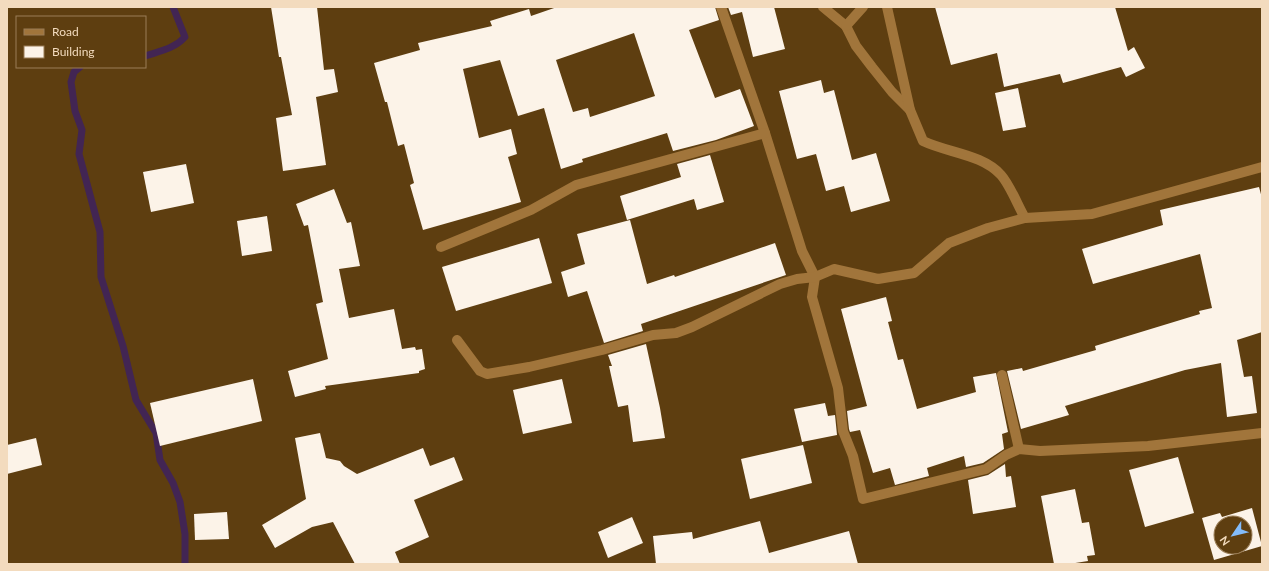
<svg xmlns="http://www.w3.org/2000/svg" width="1269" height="571" font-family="Lato,sans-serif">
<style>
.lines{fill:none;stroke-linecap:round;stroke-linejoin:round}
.stream{stroke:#422553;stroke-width:7}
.building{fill:#fcf3e8;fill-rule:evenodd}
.service{stroke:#a1753b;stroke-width:10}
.minor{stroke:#a1753b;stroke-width:10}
</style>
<rect width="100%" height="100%" fill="#5e3e10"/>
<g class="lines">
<g class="stream">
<path d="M145,56C160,51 174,49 185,37L173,7"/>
<polyline points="80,67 74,72 71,82 75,111 82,130 79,154 100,232 101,277 123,346 136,400 156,433 160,460 173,483 180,502 185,534 185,564"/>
</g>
</g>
<g class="building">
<polygon points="271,7 317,7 324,70 334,69 338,92 316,97 326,165 283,171 276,118 292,115 281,57 279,57"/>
<path d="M557,7H715L719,20L689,30L715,98L740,89L754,126L716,140L673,151L667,133L582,159L583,162L561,169L544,108L518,116L500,60L463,69L479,138L511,129L517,154L508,157L521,202L423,230L410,185L414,183L404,144L398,146L387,102H385L374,63L420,50L418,43L492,26L490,21L529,9L531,16ZM634,33L655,96L590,117L588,108L573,112L556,60Z"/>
<polygon points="728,7 774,7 785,49 753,57 742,12 731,15"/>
<polygon points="935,7 1115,7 1128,51 1134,47 1145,68 1126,77 1121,67 1063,83 1060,74 1004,87 997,53 951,65"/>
<polygon points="821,80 824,93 834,90 852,160 876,153 890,201 851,212 844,186 826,191 816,154 797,159 779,91"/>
<polygon points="1018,88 1026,127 1003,131 995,93"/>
<polygon points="710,155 724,202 697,210 694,199 627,220 620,196 681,177 677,164"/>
<polygon points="186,164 194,203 151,212 143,172"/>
<polygon points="1259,187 1262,198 1262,332 1237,340 1244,377 1252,376 1257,413 1227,417 1221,363 1185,370 1065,406 1069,415 1021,429 1007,371 1022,368 1023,371 1096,350 1095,346 1200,314 1199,311 1212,308 1200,254 1093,284 1082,249 1163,225 1160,210"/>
<polygon points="334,189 347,223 351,222 360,266 339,269 349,318 394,309 402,349 415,347 416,350 422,349 425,369 419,371 419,373 325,386 326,389 295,397 288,371 328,359 316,304 323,302 308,225 304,226 296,204"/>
<polygon points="267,216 272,251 242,256 237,221"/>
<polygon points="630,220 647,284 674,275 675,277 775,243 786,275 641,324 643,331 604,343 587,291 568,297 561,272 585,264 577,234"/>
<polygon points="539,238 552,283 456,311 442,267"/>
<polygon points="886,297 892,321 888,322 898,360 903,359 917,409 976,392 973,377 996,373 1008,432 1002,434 1004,449 983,463 966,467 964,456 927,468 929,476 895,485 890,468 873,473 860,430 850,432 849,429 847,411 867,406 841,309"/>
<polygon points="646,344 660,408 665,438 633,442 628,405 618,407 609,366 612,366 608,355"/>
<polygon points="253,379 262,421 160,446 150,403"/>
<polygon points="562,379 572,423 523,434 513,390"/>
<polygon points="825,403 828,416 835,415 837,435 802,442 794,409"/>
<polygon points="320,433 326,458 340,461 344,466 357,474 423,448 430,466 454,457 463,480 414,500 429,537 395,552 400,564 355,564 333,522 312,527 275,548 262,525 306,499 295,438"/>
<polygon points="36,438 42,465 7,474 7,445"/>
<polygon points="803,445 812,483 750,499 741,459"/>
<polygon points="1178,457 1194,513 1145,527 1129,470"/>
<polygon points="1005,464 1006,477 1011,476 1016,507 973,514 968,480 988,475"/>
<polygon points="1075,489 1082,523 1089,522 1095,555 1087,556 1088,561 1069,564 1054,564 1041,496"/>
<path d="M1252,508L1262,546L1214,560L1202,518L1220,513L1222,517ZM1221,523H1245V547H1221Z"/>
<polygon points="227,512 229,539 195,540 194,514"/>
<polygon points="632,517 643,543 608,558 598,532"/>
<polygon points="760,521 769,553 849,531 858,564 656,564 653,536 692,532 693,539"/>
</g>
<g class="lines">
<polyline class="service" points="1002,375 1019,449"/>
<g class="minor">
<polyline points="721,7 765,133 802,251 815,277 812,297 838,388 843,431 853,456 863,499 986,469 1006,455 1019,449 1040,451 1148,446 1262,433"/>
<polyline points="823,7 846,26 856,46 872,67 892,92 910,110"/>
<path d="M887,7L910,110L923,141C948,153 982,154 1001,175C1010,185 1018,206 1025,218"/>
<polyline points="846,26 863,7"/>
<polyline points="441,247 531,210 576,185 765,133"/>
<polyline points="457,340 480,371 487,374 529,367 602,350 653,335 676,333 692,327 780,284 797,279 815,277 834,269 878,279 914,273 949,243 988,228 1025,218 1092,214 1262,167"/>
</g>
</g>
<rect width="1269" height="571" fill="none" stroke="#f3dbbe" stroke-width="16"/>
<rect x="16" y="16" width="130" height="52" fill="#5e3e10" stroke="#9a7d56"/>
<rect x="24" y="29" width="20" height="6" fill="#a1753b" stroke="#9a7d56"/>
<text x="52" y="36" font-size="12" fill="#f3dbbe">Road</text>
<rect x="24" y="46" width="20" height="12" fill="#fcf3e8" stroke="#9a7d56"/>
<text x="52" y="56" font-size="12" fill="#f3dbbe">Building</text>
<g transform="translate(1233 535) rotate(235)"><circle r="19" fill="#5e3e10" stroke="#9a7d56"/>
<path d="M0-3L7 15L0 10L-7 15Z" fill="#83bcfb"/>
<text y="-6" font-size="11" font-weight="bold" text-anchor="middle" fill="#f3dbbe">N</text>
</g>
</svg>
